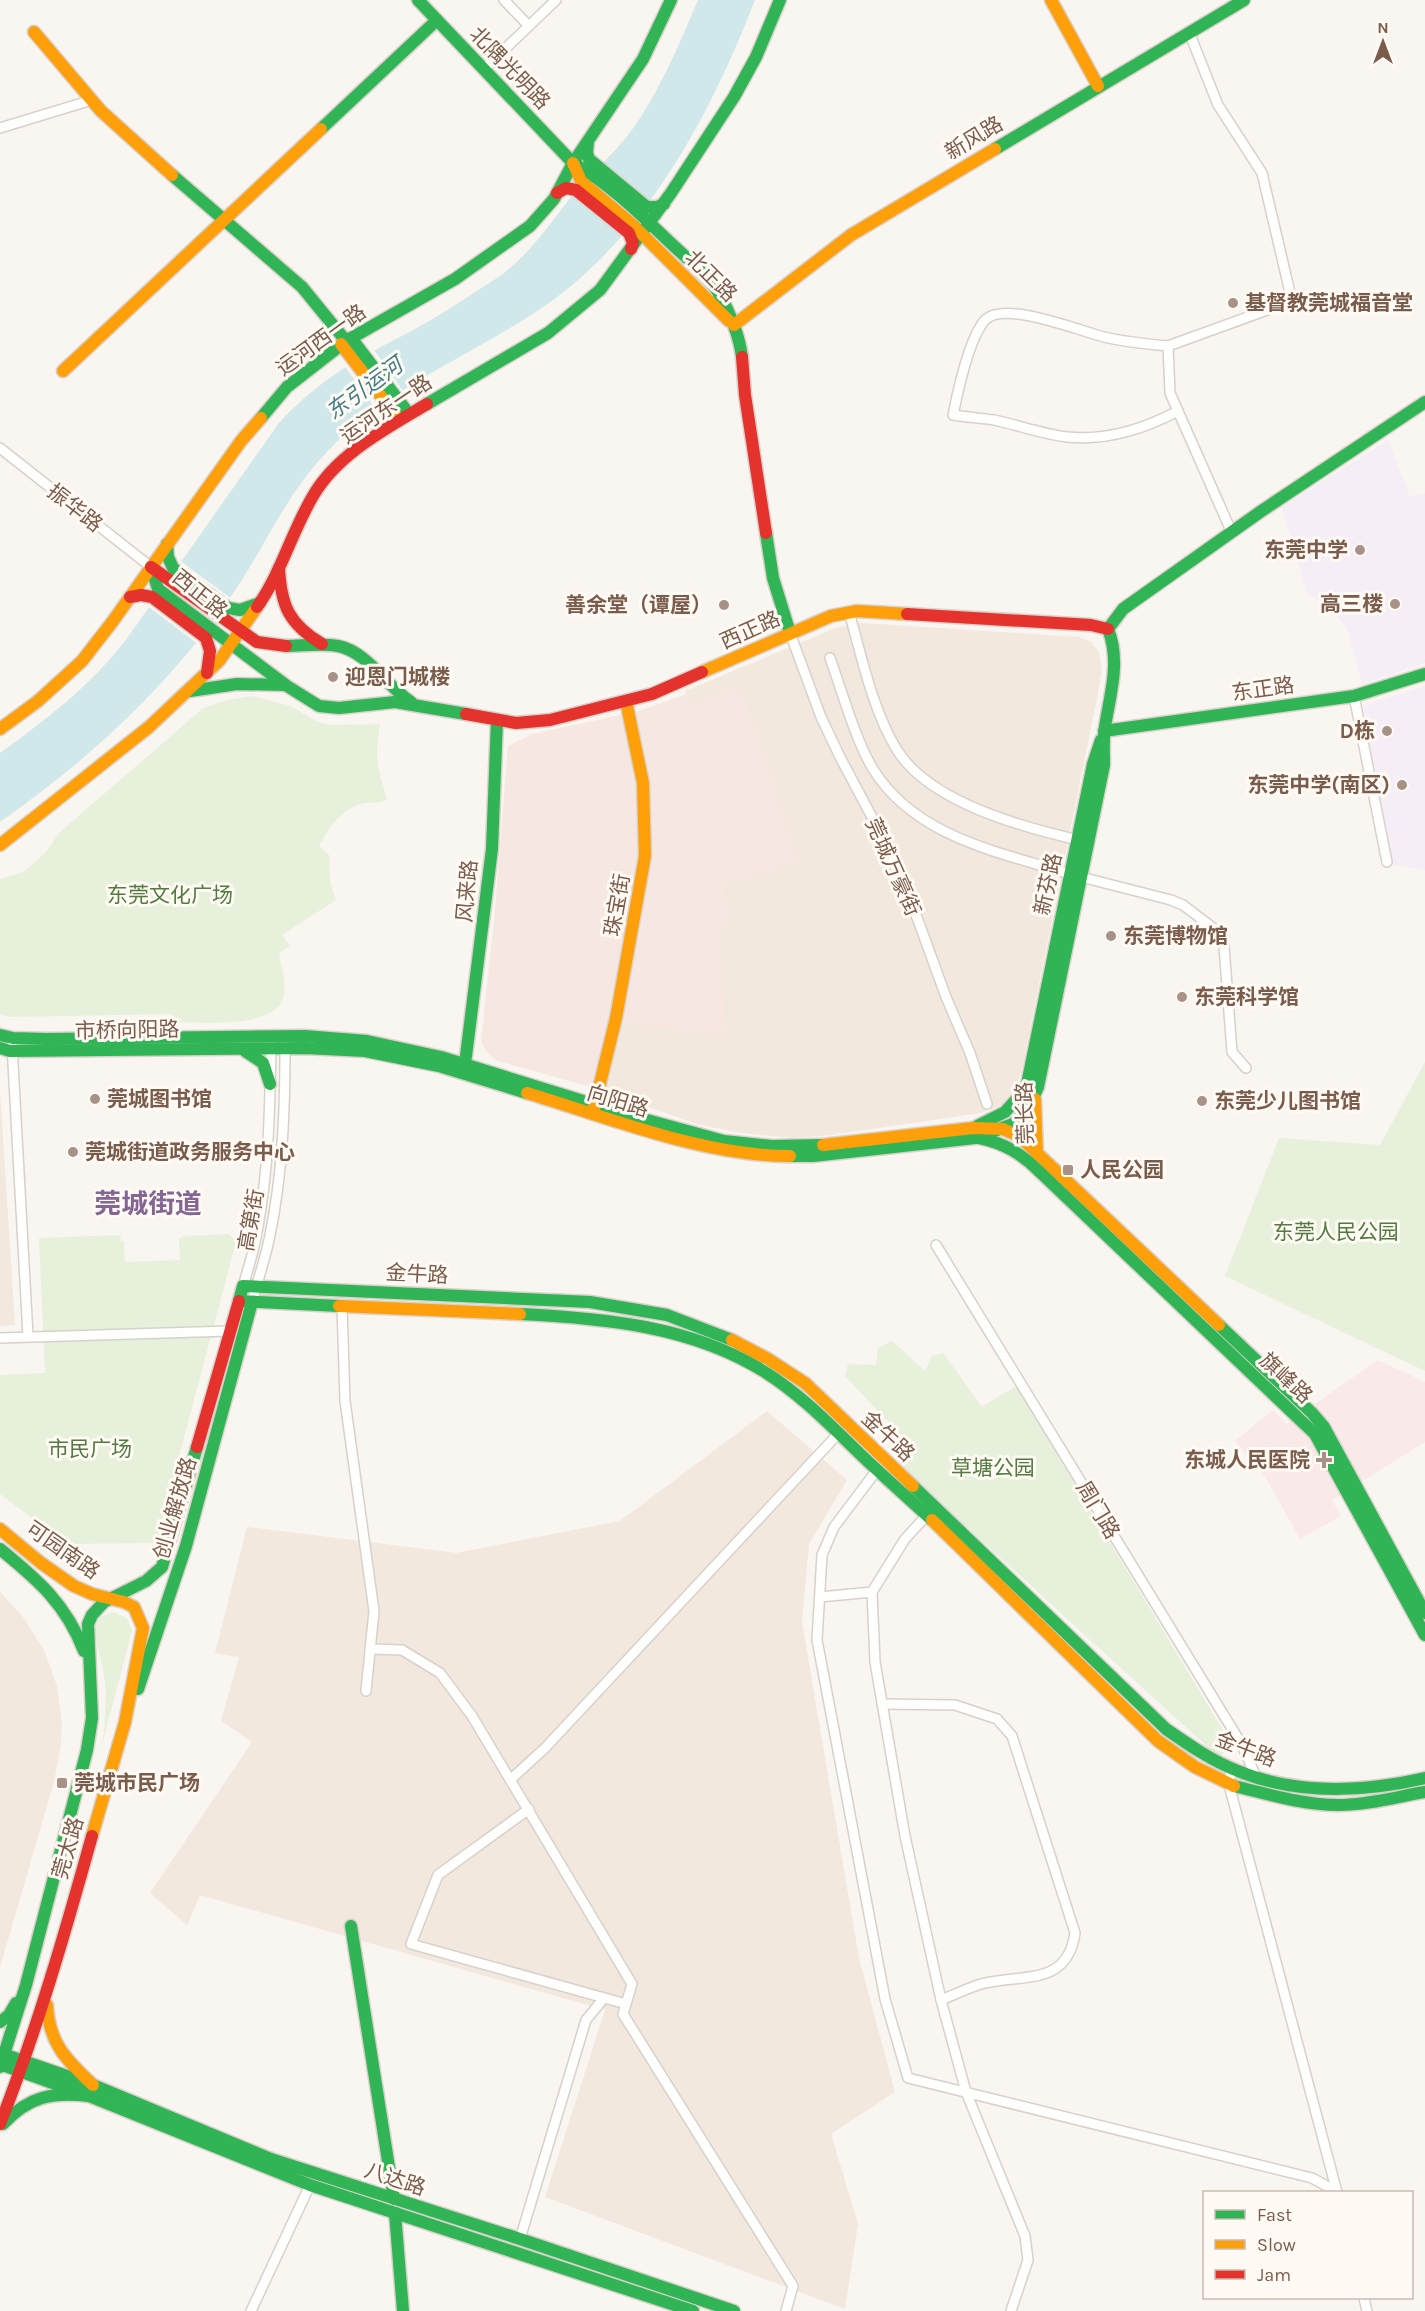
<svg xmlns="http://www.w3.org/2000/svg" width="1425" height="2311" font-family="Karla,'Noto Sans SC',sans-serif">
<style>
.residential{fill:#f2e8de}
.commercial{fill:#f6e8e1}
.education{fill:#f6eef6}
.medical{fill:#fae9e9}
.green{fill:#e7f0db}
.water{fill:#d0e8ea}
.pier{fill:#f9f5f0}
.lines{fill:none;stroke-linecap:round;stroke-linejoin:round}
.street-casing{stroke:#d7d1cb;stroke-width:12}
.fast-casing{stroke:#d9d2cb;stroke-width:15}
.slow-casing{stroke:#d9d2cb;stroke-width:15}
.jam-casing{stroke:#d9d2cb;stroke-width:15}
.street{stroke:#fefefd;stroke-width:9}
.fast{stroke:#30b455;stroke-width:12}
.slow{stroke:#ff9f0a;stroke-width:12}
.jam{stroke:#e5322d;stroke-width:12}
.poi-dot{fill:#a69286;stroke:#fffaf3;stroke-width:2}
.labels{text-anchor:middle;stroke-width:6;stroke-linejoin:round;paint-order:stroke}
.street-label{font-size:21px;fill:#7a5c4d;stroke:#fffaf3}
.poi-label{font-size:21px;font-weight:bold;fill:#7a5c4d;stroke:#fffaf3;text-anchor:start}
.park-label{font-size:21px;fill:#537a41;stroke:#fffaf3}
.water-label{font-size:22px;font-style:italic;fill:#437c86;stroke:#fffaf3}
.district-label{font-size:27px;font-weight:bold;fill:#846695;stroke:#fffaf3}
</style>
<rect width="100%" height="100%" fill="#f9f5f0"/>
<g class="residential">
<polygon points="861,623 1079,637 1091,642 1099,652 1102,670 1097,698 1023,1063 1013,1100 981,1113 830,1135 793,1138 741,1133 696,1124 605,1091 621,1024 718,925 729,924 722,885 761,741 737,687 726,691 724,690 691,704 685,691 836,628"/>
<polygon points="0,1090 15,1325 0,1326"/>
<polygon points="767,1411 847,1480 809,1544 802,1622 859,1958 895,2092 831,2134 858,2224 845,2309 545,2197 605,2010 200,1895 187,1925 150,1893 252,1742 221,1721 239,1657 215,1653 247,1527 456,1553 620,1521"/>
<polygon points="0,1592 23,1617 44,1650 57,1686 62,1724 61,1744 54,1782 0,1967"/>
</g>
<polygon class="commercial" points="737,686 761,741 800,863 722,885 729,924 718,925 726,1035 622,1024 605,1091 495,1060 486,1051 481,1041 494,921 508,746 532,734 639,711 686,694 691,704 725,689 726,691"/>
<g class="education">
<polygon points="1388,440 1410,497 1425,493 1425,663 1362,684 1347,627 1323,602 1307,594 1282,507"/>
<polygon points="1425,686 1425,871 1393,864 1363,706"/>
</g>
<polygon class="medical" points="1378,1360 1425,1382 1425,1442 1332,1500 1341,1516 1300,1539 1266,1478 1235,1441 1273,1410 1286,1424"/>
<g class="green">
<path d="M253,696L291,706L317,722L332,725L380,724C375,758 376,765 387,798C382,805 373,802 365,803C342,808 329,827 319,846L330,856C328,873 330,884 336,900L282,935L290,946L279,953C281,965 286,982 284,994C279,1030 202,1022 176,1022L172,1014L9,1017L0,1014V879L24,872L46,852L59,833L202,709L227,700Z"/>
<polygon points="1425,1062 1425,1371 1225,1276 1279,1138 1380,1145"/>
<polygon points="229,1234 236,1242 156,1543 67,1544 0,1494 0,1375 45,1373 39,1238 120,1235 121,1241 124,1241 125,1262 180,1260 179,1238 182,1238 183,1236"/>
<polygon points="892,1341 925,1371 932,1356 943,1353 982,1407 1016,1386 1227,1737 1229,1749 1221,1755 1213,1752 903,1469 905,1457 913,1448 845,1376 848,1364 876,1365 878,1348"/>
<polygon points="113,1612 127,1618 132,1631 100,1752 104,1733 106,1694 104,1675 94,1630 100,1617"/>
</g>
<path class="water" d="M698,0H755C710,117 642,244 534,313C464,359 385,389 326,453C287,494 268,540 238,586C174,681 93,757 0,822V753C48,718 92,685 128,637L279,423C316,383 352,361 400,337C432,321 464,299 494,280C528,257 546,229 571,197C589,175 612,156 629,134C658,95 679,45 698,0Z"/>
<g class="pier">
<polygon points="372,347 404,392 377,411 343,364"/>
<polygon points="179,560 232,599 198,644 146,605"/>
</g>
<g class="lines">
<defs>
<g id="street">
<polyline points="504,0 529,26"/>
<polyline points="1189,32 1218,105 1262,173 1292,301 1168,346 1170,393 1232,533"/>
<polyline points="484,69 556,0"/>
<polyline points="0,128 92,100"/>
<path d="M1168,346C1146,344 1125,342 1104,337C1080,331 1004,300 985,320C969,338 958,390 953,415C966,417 980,418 994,420C1018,425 1042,434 1067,437C1106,441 1144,429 1178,411"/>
<polyline points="0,448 151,567"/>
<path d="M849,612C862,657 872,709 897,750C930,803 1025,828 1083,841"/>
<polyline points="790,633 821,717 841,759 882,836 918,920 946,997 970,1053 987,1104"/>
<path d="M830,658C842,691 855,739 873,769C915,837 999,852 1070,874"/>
<polyline points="1354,696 1387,862"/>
<polyline points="1081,877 1171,900 1183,905 1212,927 1224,946 1232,1052 1246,1068"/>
<polyline points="12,1045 28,1336"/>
<polyline points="936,1245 1242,1745 1256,1777"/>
<path d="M243,1286C248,1269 254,1251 257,1232C269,1170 270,1106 271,1042"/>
<path d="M252,1302C258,1279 266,1257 270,1235C283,1172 285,1108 285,1045"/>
<polyline points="342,1306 345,1401 374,1611 366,1691"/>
<polyline points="0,1338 230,1331"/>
<polyline points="877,1470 834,1527 822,1555 817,1640 885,1999 908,2078 1312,2178 1336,2191"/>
<polyline points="927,1515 905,1539 872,1592 875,1662 905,1836 941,2000 966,2092 1025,2236 1028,2260 1011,2311"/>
<polyline points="820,1597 872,1592"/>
<polyline points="370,1649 402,1650 440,1673 472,1716 632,1984 623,2014 793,2286 786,2311"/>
<path d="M882,1704L955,1705L997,1719L1012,1736L1075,1933C1067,1988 1021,1973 981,1984C968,1988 954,1995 941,2000"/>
<polyline points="1231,1769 1229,1785 1337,2192"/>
<polyline points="511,1779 545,1748 838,1434"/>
<polyline points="529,1809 438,1875 411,1944 626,2004"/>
<polyline points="520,2239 586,2020 604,1998"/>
<polyline points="1364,2298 1367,2311"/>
<polyline points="251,2311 310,2185"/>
</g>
<g id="fast">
<path d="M418,0L573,163C612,185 644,218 676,248C690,261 708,276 718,292C729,311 739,334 742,357"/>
<polyline points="321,129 437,20"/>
<polyline points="588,142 587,153 589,159 647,207 657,207 664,204"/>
<polyline points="995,149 1244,0"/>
<polyline points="172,175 302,287 346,341"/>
<polyline points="351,338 409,414"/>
<polyline points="427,404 548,333 600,290 671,193 734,97 756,57 780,0"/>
<polyline points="261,418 287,387 346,341 455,279 530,226 554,199 573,163 643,59 671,0"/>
<polyline points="766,533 773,578 790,633"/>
<polyline points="167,544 168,557 173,568 228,608 240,610 260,603"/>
<polyline points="151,567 158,589 287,686 319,706 339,708 395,702 466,714"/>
<polyline points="1108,629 1123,609 1260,512 1425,402"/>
<path d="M286,646C303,646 321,643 338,646C368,652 386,686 411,702"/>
<polyline points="190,691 237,684 285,685"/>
<polyline points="1104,731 1354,696 1425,674"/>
<polyline points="0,1035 13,1038 47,1039 305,1036 367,1041 441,1057 625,1114 724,1141 772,1146 823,1145"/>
<polyline points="0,1048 10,1051 305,1048 365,1051 439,1066 527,1093"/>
<polyline points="245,1051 263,1063 270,1084"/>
<polyline points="465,1064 492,849 497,720"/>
<polyline points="977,1126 1005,1112 1026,1089 1093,764 1101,740"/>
<path d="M979,1138C1004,1143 1022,1154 1040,1172"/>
<path d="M790,1156H813L975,1138L1013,1124L1027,1111L1038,1087L1104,765C1104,752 1103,740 1105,727C1110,694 1121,662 1108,629"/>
<polyline points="1040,1172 1315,1434 1425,1635"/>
<polyline points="339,1306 239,1301 243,1286 590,1302 667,1315 732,1340"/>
<path d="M520,1314C603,1318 692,1326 765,1372C800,1394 829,1424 858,1452C882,1475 907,1497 932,1520"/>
<polyline points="1219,1325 1312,1413 1324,1427 1425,1613"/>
<path d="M913,1486L1166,1729C1189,1745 1212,1761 1238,1771C1297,1795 1364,1792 1425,1778"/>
<path d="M0,1549C38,1580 66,1604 84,1651"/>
<polyline points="138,1689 186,1546 252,1302"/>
<path d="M1234,1786C1268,1794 1303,1805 1338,1805C1367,1805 1396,1797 1425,1792"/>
<polyline points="351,1926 394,2199"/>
<polyline points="0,2022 9,2015 16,2003"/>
<polyline points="0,2053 93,2085 271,2159 520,2239 734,2311"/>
<polyline points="0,2064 89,2096 310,2185 693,2311"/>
<polyline points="0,2067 26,1985 87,1750 92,1718 88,1624 92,1615 104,1602 146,1581 162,1567 197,1447"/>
<path d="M3,2124C29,2096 52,2092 89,2096"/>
<polyline points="395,2213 403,2311"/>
</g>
<g id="slow">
<polyline points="1051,0 1098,86"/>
<polyline points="34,32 101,111 172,175"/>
<polyline points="573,163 581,181 633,225 729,321"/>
<polyline points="734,325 851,235 995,149"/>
<polyline points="341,344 399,420"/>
<polyline points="63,371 321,129"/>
<polyline points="702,672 831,616 857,611 907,614"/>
<polyline points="0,729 38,701 82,661 113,621 241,441 261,418"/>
<polyline points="0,845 149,727 219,661 257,607"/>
<path d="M527,1093C610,1118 703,1156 790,1156"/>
<polyline points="1035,1099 1037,1153"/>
<polyline points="593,1112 616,1018 645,856 643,783 626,701"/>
<polyline points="823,1145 973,1128 1003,1129 1019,1136 1054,1169"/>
<polyline points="1054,1169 1219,1325"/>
<polyline points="339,1306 520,1314"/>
<polyline points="732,1340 768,1359 805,1383 913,1486"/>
<polyline points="932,1520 1158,1741 1195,1767 1234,1786"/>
<polyline points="0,1529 41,1563 74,1586 92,1594 124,1602 134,1607 143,1628 125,1722 92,1836"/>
<path d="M47,2005C49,2043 66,2060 93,2085"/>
</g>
<g id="jam">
<polyline points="557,193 566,188 576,190 629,233 633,243 631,249"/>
<polyline points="742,357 745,395 766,533"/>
<polyline points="151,567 257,642 286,646"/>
<path d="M279,568C281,606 289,624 322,644"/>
<polyline points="130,597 141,595 152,597 206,638 210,651 207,673"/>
<path d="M257,607C281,574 292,531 313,496C337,454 387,428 427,404"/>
<polyline points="907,614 1091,625 1108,629"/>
<polyline points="466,714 516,723 550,720 652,694 702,672"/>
<polyline points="197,1447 239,1301"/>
<path d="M0,2124C37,2030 65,1933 92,1836"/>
</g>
</defs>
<use href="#street" class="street-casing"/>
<use href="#fast" class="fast-casing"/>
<use href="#slow" class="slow-casing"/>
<use href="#jam" class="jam-casing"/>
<use href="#street" class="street"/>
<use href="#fast" class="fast"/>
<use href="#slow" class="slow"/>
<use href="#jam" class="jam"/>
</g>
<g class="poi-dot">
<circle cx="1233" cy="303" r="6"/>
<circle cx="1360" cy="550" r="6"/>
<circle cx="1395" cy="604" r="6"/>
<circle cx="724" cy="605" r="6"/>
<circle cx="333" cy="677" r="6"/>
<circle cx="1387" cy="731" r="6"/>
<circle cx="1402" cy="785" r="6"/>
<circle cx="1111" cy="936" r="6"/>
<circle cx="1182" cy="997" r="6"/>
<circle cx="95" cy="1099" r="6"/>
<circle cx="1202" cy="1101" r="6"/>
<circle cx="73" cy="1152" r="6"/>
<rect x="1062" y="1164" width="12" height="12" rx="3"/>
<path d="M1321 1451h6v6h6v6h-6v6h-6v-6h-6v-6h6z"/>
<rect x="56" y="1777" width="12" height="12" rx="3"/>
</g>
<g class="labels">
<g class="street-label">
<text transform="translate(510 68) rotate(46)" y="7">北隅光明路</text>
<text transform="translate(974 138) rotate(-31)" y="7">新风路</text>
<text transform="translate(711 276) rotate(45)" y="7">北正路</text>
<text transform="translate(321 340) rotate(-36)" y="7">运河西一路</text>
<text transform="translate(386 409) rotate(-34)" y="7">运河东一路</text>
<text transform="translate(75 508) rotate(38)" y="7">振华路</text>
<text transform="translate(200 594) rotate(39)" y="7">西正路</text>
<text transform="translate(750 630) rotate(-24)" y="7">西正路</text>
<text transform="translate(1263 689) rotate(-8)" y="7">东正路</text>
<text transform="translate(893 867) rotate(66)" y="7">莞城万豪街</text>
<text transform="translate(1048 884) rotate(-78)" y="7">新芬路</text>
<text transform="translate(467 891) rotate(-85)" y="7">风来路</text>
<text transform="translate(617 905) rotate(-80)" y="7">珠宝街</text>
<text transform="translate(127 1030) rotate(-1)" y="7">市桥向阳路</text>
<text transform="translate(618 1101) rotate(17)" y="7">向阳路</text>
<text transform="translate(1025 1113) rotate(-92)" y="7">莞长路</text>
<text transform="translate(251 1220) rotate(-80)" y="7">高第街</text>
<text transform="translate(417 1274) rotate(3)" y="7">金牛路</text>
<text transform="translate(1286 1378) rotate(43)" y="7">旗峰路</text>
<text transform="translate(888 1436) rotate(43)" y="7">金牛路</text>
<text transform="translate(175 1508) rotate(-74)" y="7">创业解放路</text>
<text transform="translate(1098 1510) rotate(59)" y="7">周门路</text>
<text transform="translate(63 1550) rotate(35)" y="7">可园南路</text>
<text transform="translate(1246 1749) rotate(21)" y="7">金牛路</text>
<text transform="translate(68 1848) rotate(-74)" y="7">莞太路</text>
<text transform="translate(395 2179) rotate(18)" y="7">八达路</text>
</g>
<g class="poi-label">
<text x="1245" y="310">基督教莞城福音堂</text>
<text x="1348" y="557" text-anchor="end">东莞中学</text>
<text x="1383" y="611" text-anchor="end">高三楼</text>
<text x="712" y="612" text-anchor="end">善余堂（谭屋）</text>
<text x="345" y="684">迎恩门城楼</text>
<text x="1375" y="738" text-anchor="end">D栋</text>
<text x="1390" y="792" text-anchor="end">东莞中学(南区)</text>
<text x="1123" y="943">东莞博物馆</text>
<text x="1194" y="1004">东莞科学馆</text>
<text x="107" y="1106">莞城图书馆</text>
<text x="1214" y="1108">东莞少儿图书馆</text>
<text x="85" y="1159">莞城街道政务服务中心</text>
<text x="1080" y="1177">人民公园</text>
<text x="1310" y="1467" text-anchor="end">东城人民医院</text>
<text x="74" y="1790">莞城市民广场</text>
</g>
<g class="park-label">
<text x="170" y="902">东莞文化广场</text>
<text x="1336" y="1239">东莞人民公园</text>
<text x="90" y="1456">市民广场</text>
<text x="993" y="1475">草塘公园</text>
</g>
<g class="water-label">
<text transform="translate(364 388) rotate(-36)" y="8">东引运河</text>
</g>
<g class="district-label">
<text x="148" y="1213">莞城街道</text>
</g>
</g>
<rect x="1203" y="2191" width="210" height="108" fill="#fffaf3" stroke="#cabbb1" stroke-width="1.5"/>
<rect x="1215" y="2210" width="30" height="9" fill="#30b455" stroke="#cabbb1" stroke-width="1.5"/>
<text x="1257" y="2221" font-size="18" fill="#7a5c4d">Fast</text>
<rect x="1215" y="2240" width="30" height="9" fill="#ff9f0a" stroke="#cabbb1" stroke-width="1.5"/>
<text x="1257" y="2251" font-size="18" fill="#7a5c4d">Slow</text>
<rect x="1215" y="2270" width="30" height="9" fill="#e5322d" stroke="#cabbb1" stroke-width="1.5"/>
<text x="1257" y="2281" font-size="18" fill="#7a5c4d">Jam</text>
<g transform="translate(1383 42)" stroke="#fffaf3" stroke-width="4.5" paint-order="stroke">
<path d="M0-4.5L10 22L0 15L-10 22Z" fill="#7a5c4d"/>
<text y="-9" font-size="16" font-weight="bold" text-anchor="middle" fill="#7a5c4d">N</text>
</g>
</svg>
